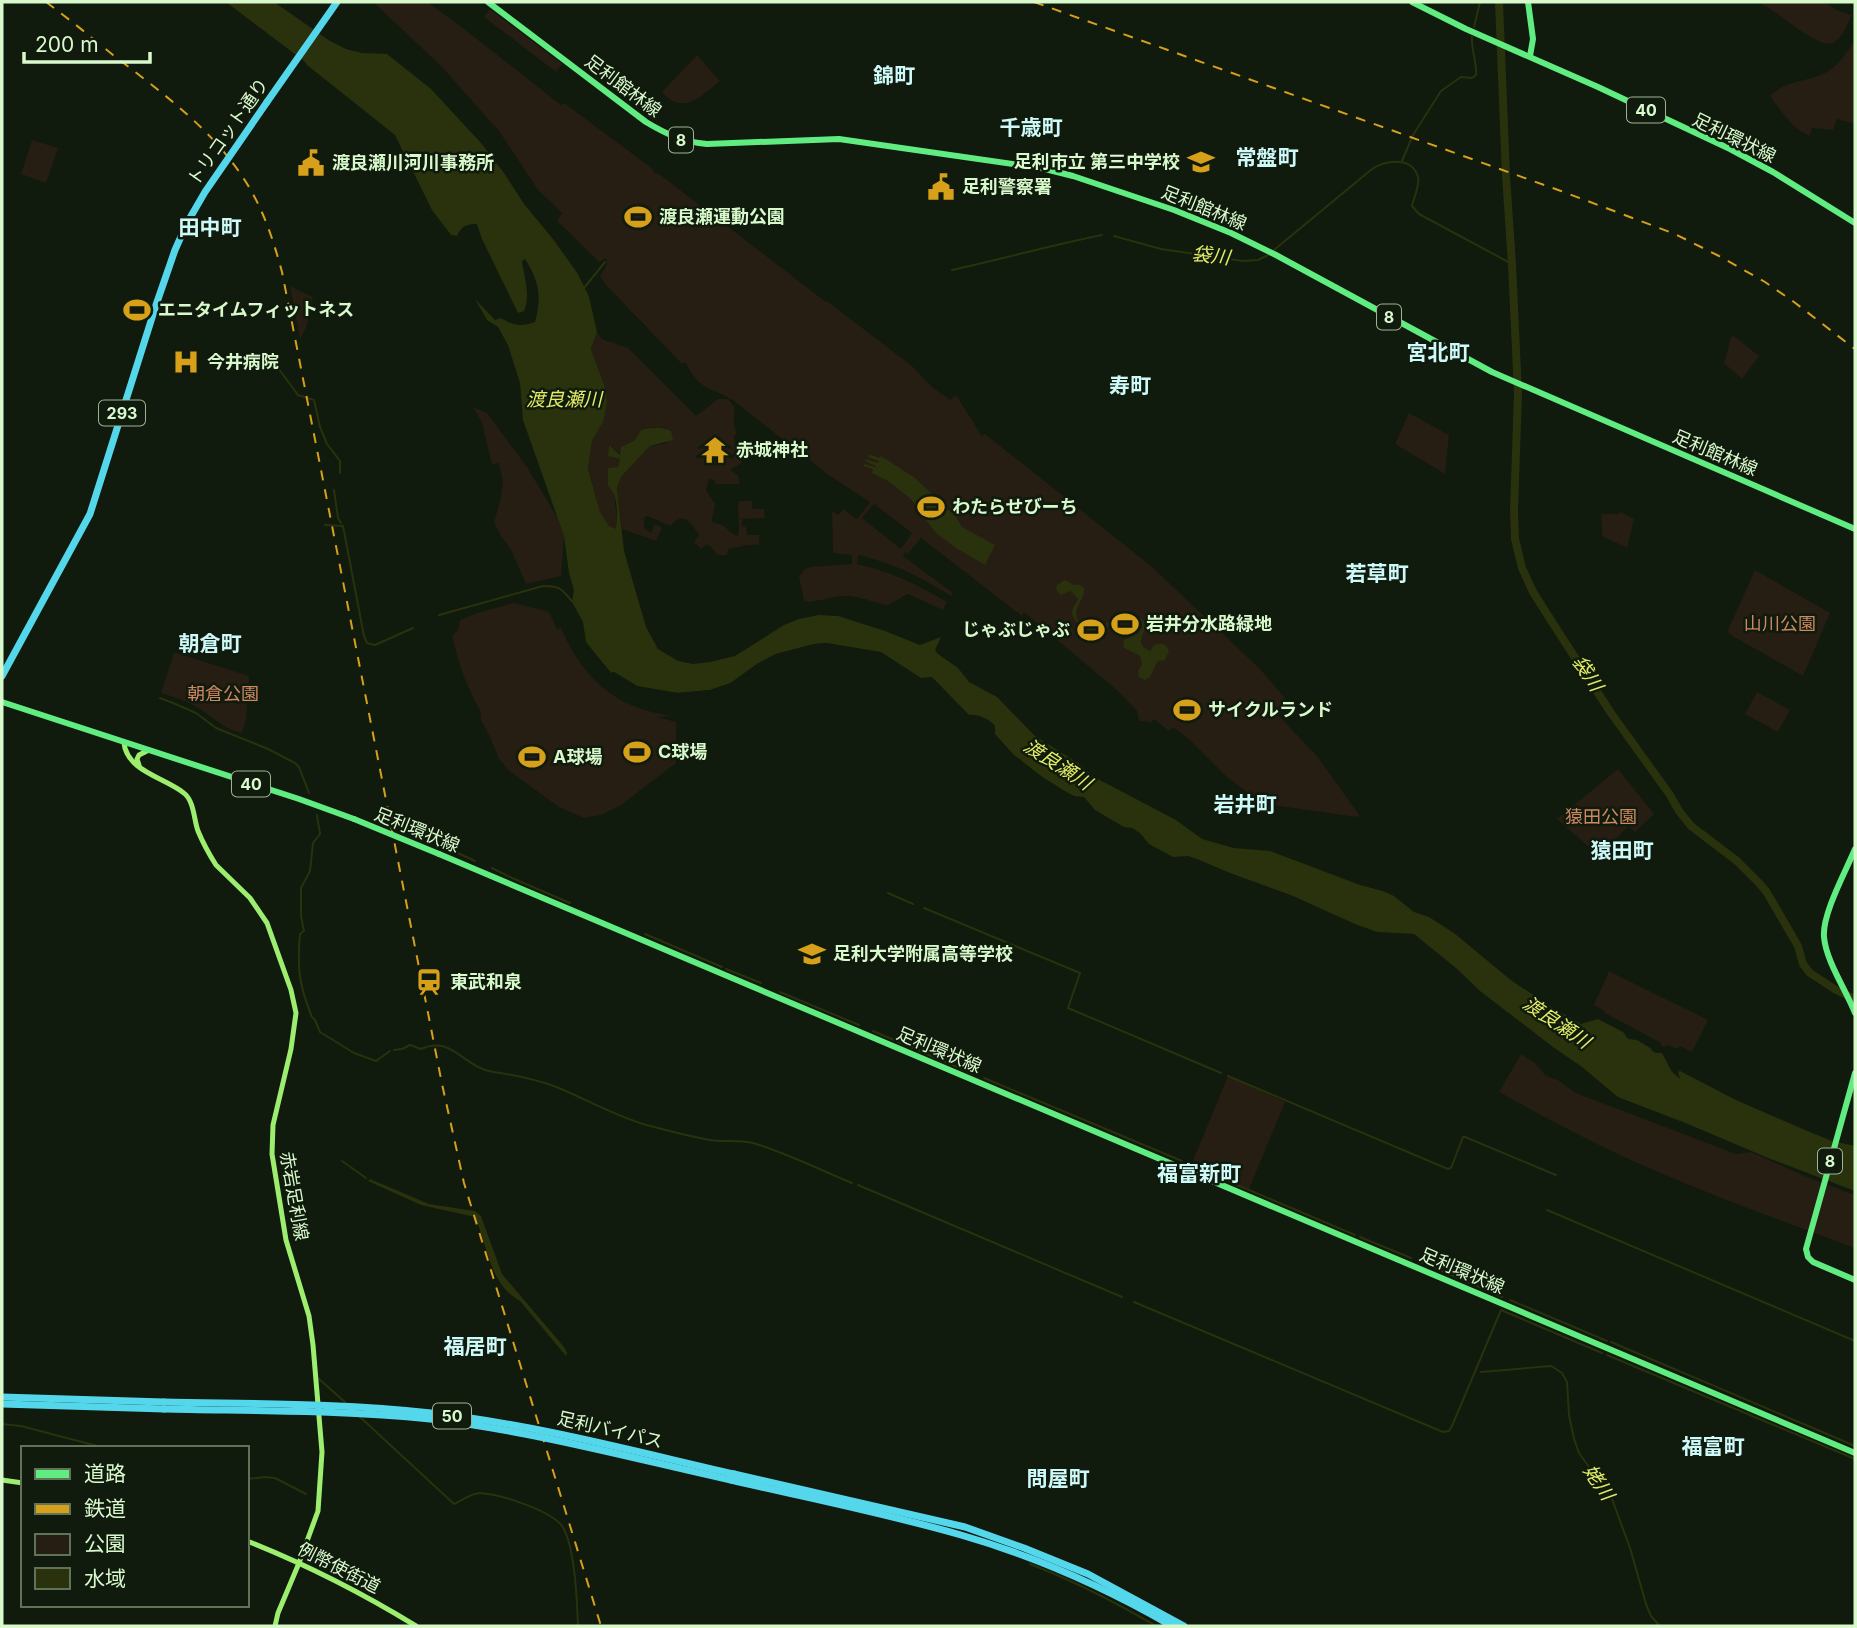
<svg xmlns="http://www.w3.org/2000/svg" width="1857" height="1628" font-family="Inter,'Noto Sans JP',sans-serif">
<style>
.green{fill:#261d13;fill-rule:evenodd}
.water{fill:#29320d}
.pier{fill:#101a0d}
.lines{fill:none;stroke-linecap:round;stroke-linejoin:round}
.stream{stroke:#29320d;stroke-width:2}
.river{stroke:#29320d;stroke-width:8}
.secondary{stroke:#9dee6e;stroke-width:5}
.primary{stroke:#60ec81;stroke-width:6}
.highway{stroke:#55d7eb;stroke-width:7}
.rail{stroke:#d7a01a;stroke-width:2;stroke-dasharray:10 9;stroke-linecap:butt}
.primary-bridge{stroke:#60ec81;stroke-width:6}
.highway-bridge{stroke:#55d7eb;stroke-width:7}
.labels{text-anchor:middle;stroke-width:5;stroke-linejoin:round;paint-order:stroke}
.shield{fill:#101a0d;stroke:#9cb693;stroke-width:2}
.shield-label{font-size:16px;font-weight:bold;fill:#d8f9cc}
.street-label{font-size:18px;fill:#d8f9cc;stroke:#101a0d}
.poi-label{font-size:18px;font-weight:bold;fill:#d8f9cc;stroke:#101a0d;text-anchor:start}
.park-label{font-size:18px;fill:#cf8962;stroke:#101a0d}
.water-label{font-size:19px;font-style:italic;fill:#e3ed66;stroke:#101a0d}
.quarter-label{font-size:21px;font-weight:bold;fill:#cdf9f8;stroke:#101a0d}
</style>
<rect width="100%" height="100%" fill="#101a0d"/>
<g class="green">
<path d="M373,2H427L463,28L561,105L564,103L653,169V171L656,174L658,173L826,302L827,301L912,366L932,387L950,400L956,395L982,436L985,434L1150,565L1261,670L1289,703L1278,715L1317,756L1360,816L1357,817L1279,806L1251,795L1228,778L1190,740L1173,727L1169,731L1154,719L1151,723L1146,721H1139L1137,711L1119,692L1024,612L1022,616L921,538L908,554L905,552L903,556L953,593L951,596C918,576 896,564 858,555L857,564C890,571 918,585 947,602L943,610L908,594L888,605C872,603 860,595 843,596C832,596 812,604 804,601L799,576L805,569L811,567L852,564V555L833,553L832,511L838,515L843,509L857,519L870,502L827,474L734,401C711,386 700,392 686,363H681L606,285L600,276C603,271 609,265 606,258L599,262L557,221L562,213L538,190L499,131L440,65ZM874,504L912,533L901,549L862,518Z"/>
<path d="M1755,2H1826L1836,10L1852,15C1848,24 1842,39 1833,43C1819,50 1779,13 1765,6C1762,4 1758,3 1755,2Z"/>
<polygon points="490,9 562,64 556,72 484,17"/>
<path d="M1853,43L1855,45V124L1837,119L1833,130L1812,128L1810,136C1792,129 1781,111 1770,96C1787,78 1812,83 1831,69C1840,63 1847,52 1853,43Z"/>
<path d="M696,56H698L719,80V82C700,97 683,116 662,92Z"/>
<polygon points="32,140 58,148 46,183 21,174"/>
<polygon points="290,286 313,297 306,328 300,339"/>
<path d="M597,332L602,339L628,348L696,416L718,399H728C740,411 732,411 734,423C734,427 736,430 737,434L734,436L736,454L741,455L742,463L730,470L738,475L740,484H716L714,480L711,479L709,480L706,490L715,504L712,520L714,523C727,524 727,532 737,536L739,533L738,503L740,501H752V509H764L765,518L742,519V527H746L747,535H760L759,545C746,544 740,548 729,548L727,555H717L712,548L707,544L701,549L694,542L699,535C692,525 684,509 671,526L647,516L644,518V528L651,533L655,524L662,528L656,541L622,529L617,488L621,477L650,446L667,443L665,428L653,427L641,430L635,440L622,447L621,455L610,446L620,459L618,468L608,469C613,489 618,508 616,530L609,526L600,512L588,469L592,441L603,422L605,387L591,349Z"/>
<polygon points="1734,336 1759,356 1742,379 1724,363 1731,337"/>
<polygon points="473,407 487,413 527,467 559,520 564,536 561,576 526,584 511,550 501,536 494,522 500,501 503,482 499,463 492,465 482,423"/>
<polygon points="1409,413 1449,435 1445,474 1395,444"/>
<polygon points="1621,512 1634,519 1627,548 1604,537 1602,534 1601,514 1618,514"/>
<polygon points="1755,570 1830,613 1803,676 1729,634 1728,630"/>
<path d="M514,603L547,611L550,614L557,629L561,628C584,680 616,709 674,716L658,717L676,722V763L621,805L601,815L584,818L559,807L509,771L499,759L489,735L480,718L481,712C467,688 458,663 452,636L458,630L460,620L477,613Z"/>
<path d="M174,653H177L249,676L246,719L242,733C225,730 213,717 198,708C187,701 174,697 161,693Z"/>
<polygon points="1757,692 1790,710 1778,732 1745,714"/>
<polygon points="1618,769 1654,814 1635,832 1629,826 1598,855 1557,819"/>
<polygon points="1609,971 1708,1020 1692,1052 1680,1046 1677,1049 1667,1045 1664,1047 1661,1046 1661,1043 1605,1013 1603,1010 1594,1005"/>
<path d="M1521,1054L1535,1063L1546,1076L1558,1080L1576,1093L1736,1154L1751,1152L1807,1177L1855,1195V1248C1777,1219 1698,1191 1622,1156C1580,1137 1539,1114 1499,1092Z"/>
<polygon points="1228,1076 1285,1102 1249,1189 1192,1165 1192,1163"/>
</g>
<g class="water">
<path d="M226,2H274L330,41L346,49L362,53L387,54L431,89L481,143L504,173L524,204L553,239L578,274L589,297L597,332L591,349L605,387L607,402L603,422L592,441L588,469L600,512L609,526L616,529C617,516 619,495 608,486V468L618,467L620,459L608,456L609,445L620,455L621,447L635,440L641,430C652,427 661,426 671,431L673,440L650,446L621,477L617,488L624,551L646,627L658,649L678,661L693,664L710,662L735,656L784,625L799,619L819,615L838,616L885,631L920,645L941,637L935,650L938,654L958,668L969,682L997,697L1035,736L1078,763L1094,777L1176,820L1202,839L1234,848L1270,851L1360,885L1383,891L1394,896L1414,912L1429,917L1454,933L1512,981L1558,1011L1581,1024L1598,1019L1623,1032L1628,1039L1637,1040L1652,1049L1651,1050L1656,1053H1662L1672,1072L1680,1079L1678,1072L1680,1071L1736,1100L1805,1130L1832,1141L1855,1146V1191L1768,1158L1688,1124L1618,1097L1582,1067L1553,1047L1480,991L1456,968L1414,934L1377,932L1355,924L1293,896L1230,873L1197,859L1188,856L1173,857L1149,844L1140,833L1132,828L1124,827L1095,810L1084,797L1074,796L1063,790L1041,776L1013,754L995,734V726C989,719 978,714 969,715L932,677L921,678L881,652L827,643L814,644L776,654L757,664L733,682L710,690L678,693L666,692L637,686L614,672L611,673L586,642L583,622L572,602L574,590L569,573L564,536L523,420L520,383L508,345L498,327L487,320L475,299L495,320L501,318C513,326 522,327 535,322C542,296 539,281 525,259L522,261C524,277 531,295 524,311L518,313L482,239L477,224C467,224 461,226 457,236L451,235L432,210L395,135L307,65L304,61Z"/>
<polygon points="869,454 879,458 881,456 915,478 956,517 962,527 995,545 985,565 956,548 935,532 911,499 888,481 872,473 873,469 863,466 865,464 875,467 876,466 865,461 866,459 877,463 879,461 868,457"/>
<path d="M1065,580L1074,585H1080L1084,588C1085,597 1077,604 1076,613C1076,618 1078,620 1081,623C1095,634 1104,622 1117,619C1124,617 1132,617 1139,617C1151,624 1142,631 1141,642L1143,647L1150,651L1154,645C1161,642 1167,644 1169,651L1165,660L1157,662L1150,677L1145,680L1139,677L1138,671L1142,664L1140,656L1123,647L1124,640C1133,636 1144,633 1142,622L1136,619L1116,621L1105,629L1088,630C1081,625 1069,619 1073,608C1074,605 1077,602 1078,599L1071,591L1061,595L1056,590L1057,585Z"/>
<path d="M370,1179L429,1204L475,1211L481,1216L502,1274L564,1347L567,1353L566,1356L520,1301C489,1284 488,1246 475,1217L421,1205L368,1181Z"/>
</g>
<polygon class="pier" points="581,635 589,648 611,673 614,672 637,686 678,693 710,690 729,684 757,664 776,654 814,644 827,643 825,647 815,647 771,660 730,687 710,693 678,696 636,689 613,676 610,676 583,644"/>
<g class="lines">
<g class="stream">
<polyline points="1474,27 1480,2"/>
<path d="M1402,161L1413,135L1441,91L1461,77L1472,78L1476,75C1477,62 1471,50 1472,37"/>
<polyline points="1114,236 1161,249 1243,261 1258,260 1270,254"/>
<path d="M1274,250L1372,169C1386,160 1412,156 1418,177C1420,185 1414,197 1412,206L1419,214L1512,264"/>
<path d="M952,270C1002,259 1052,245 1102,235"/>
<polyline points="584,288 605,262"/>
<polyline points="278,368 298,395 314,400 320,427 327,444 340,461 340,473"/>
<polyline points="334,490 338,518 341,523"/>
<polyline points="325,525 343,526 364,636 367,643 375,645 413,628"/>
<path d="M439,615L543,586C563,586 561,590 574,603"/>
<polyline points="160,698 173,703 196,713 216,728 268,749 295,763 299,767 309,793"/>
<path d="M317,815L320,834L313,843L310,871L301,888V916L304,931L300,934C297,969 299,985 312,1017L315,1020L320,1032L354,1053L376,1061L390,1051"/>
<polyline points="398,826 408,830"/>
<polyline points="414,833 433,841"/>
<polyline points="438,844 475,861"/>
<polyline points="492,868 512,878 570,903"/>
<polyline points="888,893 913,904"/>
<polyline points="924,908 1080,973 1068,1008 1221,1073"/>
<polyline points="645,934 722,967"/>
<polyline points="726,969 761,983"/>
<polyline points="780,992 859,1025"/>
<polyline points="873,1031 971,1073"/>
<path d="M394,1050L402,1049L410,1045L421,1049C452,1035 463,1067 493,1072C515,1075 538,1080 559,1088C587,1100 614,1115 643,1124C665,1130 688,1136 710,1140C725,1142 739,1140 753,1143C787,1153 820,1170 852,1183"/>
<polyline points="1228,1076 1448,1169 1451,1168 1463,1137 1465,1137 1556,1175"/>
<polyline points="984,1078 1182,1161"/>
<polyline points="342,1161 366,1178"/>
<polyline points="1192,1166 1233,1183"/>
<polyline points="1235,1184 1355,1235"/>
<polyline points="858,1185 1122,1297"/>
<polyline points="1547,1210 1855,1341"/>
<polyline points="1360,1237 1411,1258"/>
<polyline points="1419,1261 1502,1297"/>
<polyline points="1510,1300 1607,1341"/>
<polyline points="1134,1302 1443,1432 1449,1431 1452,1426 1501,1310 1602,1353"/>
<polyline points="1611,1342 1855,1446"/>
<polyline points="1607,1355 1855,1459"/>
<polyline points="1481,1372 1551,1366 1562,1373 1567,1382 1569,1415 1574,1439 1579,1453 1612,1499 1630,1548 1646,1604 1651,1616 1660,1626"/>
<polyline points="319,1379 346,1403"/>
<path d="M360,1417L454,1504C462,1501 471,1493 480,1493C499,1494 555,1511 564,1529C575,1552 577,1599 578,1626"/>
<polyline points="2,1424 21,1426 105,1448"/>
<polyline points="247,1479 266,1477 275,1478 306,1494"/>
<path d="M1030,1564C1074,1581 1115,1602 1156,1626"/>
</g>
<polyline class="river" points="1499,2 1506,176 1512,264 1518,393 1514,511 1515,539 1522,568 1533,592 1561,636 1611,713 1670,795 1679,811 1691,826 1737,861 1758,882 1766,891 1798,946 1803,964 1810,973 1836,990 1855,999"/>
<g class="secondary">
<path d="M124,743C127,772 167,778 185,794C194,802 194,820 198,831C203,843 209,854 216,865L250,898L267,923L291,990L296,1013L291,1049L273,1125L272,1154L286,1240L309,1316L313,1345L322,1452L318,1511L299,1563L278,1613L275,1626"/>
<polyline points="139,765 137,759 139,755 147,751"/>
<polyline points="2,1480 23,1483"/>
<path d="M247,1541C305,1564 362,1593 416,1626"/>
</g>
<g class="primary">
<path d="M488,2L646,122C666,134 683,142 707,144L839,139L1041,168L1073,176L1174,210L1231,233L1276,255L1492,372L1855,529"/>
<polyline points="1412,2 1466,29 1598,87 1730,149 1773,172 1855,223"/>
<polyline points="1528,2 1533,39 1530,56"/>
<polyline points="2,702 299,799 354,819"/>
<path d="M1855,849C1846,871 1822,914 1824,937C1826,961 1846,990 1855,1013"/>
<polyline points="439,854 1855,1453"/>
<polyline points="1855,1073 1806,1249 1808,1257 1813,1262 1855,1280"/>
</g>
<g class="highway">
<polyline points="267,102 337,2"/>
<polyline points="2,676 90,514 156,305 175,250 187,223"/>
<polyline points="2,1397 164,1402"/>
<polyline points="2,1404 164,1409"/>
<polyline points="734,1474 965,1527 1024,1548 1088,1574 1184,1626"/>
<path d="M731,1480C808,1498 885,1513 961,1535C1034,1556 1106,1588 1172,1626"/>
</g>
<g class="rail">
<path d="M46,2C69,19 91,37 113,55C160,91 211,128 244,179C263,208 273,239 282,272L442,1084L464,1183L601,1626"/>
<polyline points="1034,2 1561,191 1675,234 1719,256 1765,282 1794,302 1855,349"/>
</g>
<polyline class="primary-bridge" points="354,819 439,854"/>
<g class="highway-bridge">
<polyline points="187,223 205,192 267,102"/>
<path d="M164,1402C253,1404 343,1403 431,1413C533,1424 633,1451 734,1474"/>
<path d="M164,1409C253,1411 342,1410 430,1419C532,1431 631,1458 731,1480"/>
</g>
</g>
<defs>
<symbol id="school-bare" viewBox="-9 -9 18 18"><path d="M0-5L7-2L0 1L-7-2ZM-4 1L0 2.5L4 1V4Q0 6-4 4Z" fill="#d7a01a" stroke="#101a0d" stroke-width="2.5" paint-order="stroke"/></symbol>
<symbol id="civic-bare" viewBox="-9 -9 18 18"><path d="M-.6-6.5H3V-4.5H.6V-3L4-1V1h2V6H-6V1h2V-1L-.6-3ZM-1.2 2.5V6h2.4V2.5Z" fill="#d7a01a" stroke="#101a0d" stroke-width="2.5" paint-order="stroke"/></symbol>
<symbol id="stadium-bare" viewBox="-9 -9 18 18"><path d="M0-5a6.5 5 0 1 0 0 10a6.5 5 0 1 0 0-10ZM-3.5-1.8h7v3.6h-7Z" fill="#d7a01a" stroke="#101a0d" stroke-width="2.5" paint-order="stroke"/></symbol>
<symbol id="hospital-bare" viewBox="-9 -9 18 18"><path d="M-5-5h3v3.5h4V-5h3V5h-3V1.5h-4V5h-3Z" fill="#d7a01a" stroke="#101a0d" stroke-width="2.5" paint-order="stroke"/></symbol>
<symbol id="temple-bare" viewBox="-9 -9 18 18"><path d="M0-6L5-2H3V0L6.5 2.5H4V6H1.5V3h-3V6H-4V2.5H-6.5L-3 0V-2H-5Z" fill="#d7a01a" stroke="#101a0d" stroke-width="2.5" paint-order="stroke"/></symbol>
<symbol id="station-bare" viewBox="-9 -9 18 18"><path d="M-3-6H3Q5-6 5-4V2Q5 4 3 4L4.5 6H3L1.5 4h-3L-3 6H-4.5L-3 4Q-5 4-5 2V-4Q-5-6-3-6ZM-3.5-4v3h7v-3ZM-3.5 1v1.5H-2V1ZM2 1v1.5H3.5V1Z" fill="#d7a01a" stroke="#101a0d" stroke-width="2.5" paint-order="stroke"/></symbol>
</defs>
<g fill-rule="evenodd">
<use href="#school-bare" x="1182" y="143" width="38" height="38"/>
<use href="#civic-bare" x="292" y="144" width="38" height="38"/>
<use href="#civic-bare" x="922" y="168" width="38" height="38"/>
<use href="#stadium-bare" x="619" y="198" width="38" height="38"/>
<use href="#stadium-bare" x="118" y="291" width="38" height="38"/>
<use href="#hospital-bare" x="167" y="343" width="38" height="38"/>
<use href="#temple-bare" x="696" y="431" width="38" height="38"/>
<use href="#stadium-bare" x="912" y="488" width="38" height="38"/>
<use href="#stadium-bare" x="1106" y="605" width="38" height="38"/>
<use href="#stadium-bare" x="1072" y="611" width="38" height="38"/>
<use href="#stadium-bare" x="1168" y="691" width="38" height="38"/>
<use href="#stadium-bare" x="618" y="733" width="38" height="38"/>
<use href="#stadium-bare" x="513" y="738" width="38" height="38"/>
<use href="#school-bare" x="793" y="935" width="38" height="38"/>
<use href="#station-bare" x="410" y="963" width="38" height="38"/>
</g>
<g class="labels">
<g class="shield">
<rect x="1627" y="97.5" width="38" height="25" rx="5"/>
<rect x="669" y="127.5" width="24" height="25" rx="5"/>
<rect x="1377" y="304.5" width="24" height="25" rx="5"/>
<rect x="99" y="400.5" width="46" height="25" rx="5"/>
<rect x="232" y="771.5" width="38" height="25" rx="5"/>
<rect x="1818" y="1148.5" width="24" height="25" rx="5"/>
<rect x="433" y="1403.5" width="38" height="25" rx="5"/>
</g>
<g class="shield-label">
<text x="1646" y="116">40</text>
<text x="681" y="146">8</text>
<text x="1389" y="323">8</text>
<text x="122" y="419">293</text>
<text x="251" y="790">40</text>
<text x="1830" y="1167">8</text>
<text x="452" y="1422">50</text>
</g>
<g class="street-label">
<text transform="translate(623 86) rotate(37)" y="6">足利館林線</text>
<text transform="translate(228 132) rotate(-55)" y="6">トリコット通り</text>
<text transform="translate(1734 138) rotate(26)" y="6">足利環状線</text>
<text transform="translate(1204 208) rotate(22)" y="6">足利館林線</text>
<text transform="translate(1715 453) rotate(23)" y="6">足利館林線</text>
<text transform="translate(417 830) rotate(22)" y="6">足利環状線</text>
<text transform="translate(939 1050) rotate(23)" y="6">足利環状線</text>
<text transform="translate(294 1196) rotate(80)" y="6">赤岩足利線</text>
<text transform="translate(1462 1271) rotate(23)" y="6">足利環状線</text>
<text transform="translate(610 1430) rotate(13)" y="6">足利バイパス</text>
<text transform="translate(339 1568) rotate(27)" y="6">例幣使街道</text>
</g>
<g class="poi-label">
<text x="1180" y="168" text-anchor="end">足利市立 第三中学校</text>
<text x="332" y="169">渡良瀬川河川事務所</text>
<text x="962" y="193">足利警察署</text>
<text x="659" y="223">渡良瀬運動公園</text>
<text x="158" y="316">エニタイムフィットネス</text>
<text x="207" y="368">今井病院</text>
<text x="736" y="456">赤城神社</text>
<text x="952" y="513">わたらせびーち</text>
<text x="1146" y="630">岩井分水路緑地</text>
<text x="1070" y="636" text-anchor="end">じゃぶじゃぶ</text>
<text x="1208" y="716">サイクルランド</text>
<text x="658" y="758">C球場</text>
<text x="553" y="763">A球場</text>
<text x="833" y="960">足利大学附属高等学校</text>
<text x="450" y="988">東武和泉</text>
</g>
<g class="park-label">
<text x="1780" y="630">山川公園</text>
<text x="223" y="700">朝倉公園</text>
<text x="1601" y="823">猿田公園</text>
</g>
<g class="water-label">
<text transform="translate(1211 255) rotate(7)" y="7">袋川</text>
<text x="564" y="406">渡良瀬川</text>
<text transform="translate(1588 673) rotate(57)" y="7">袋川</text>
<text transform="translate(1058 764) rotate(33)" y="7">渡良瀬川</text>
<text transform="translate(1557 1022) rotate(34)" y="7">渡良瀬川</text>
<text transform="translate(1599 1482) rotate(56)" y="7">姥川</text>
</g>
<g class="quarter-label">
<text x="894" y="83">錦町</text>
<text x="1031" y="135">千歳町</text>
<text x="1267" y="165">常盤町</text>
<text x="210" y="235">田中町</text>
<text x="1438" y="360">宮北町</text>
<text x="1130" y="393">寿町</text>
<text x="1377" y="581">若草町</text>
<text x="210" y="651">朝倉町</text>
<text x="1245" y="812">岩井町</text>
<text x="1622" y="858">猿田町</text>
<text x="1199" y="1181">福富新町</text>
<text x="475" y="1354">福居町</text>
<text x="1713" y="1454">福富町</text>
<text x="1058" y="1486">問屋町</text>
</g>
</g>
<rect width="1857" height="1628" fill="none" stroke="#d8f9cc" stroke-width="7"/>
<rect x="21" y="1446" width="228" height="161" fill="#101a0d" stroke="#607359" stroke-width="2"/>
<rect x="35" y="1469" width="35" height="10" fill="#60ec81" stroke="#607359" stroke-width="2"/>
<text x="84" y="1481" font-size="21" fill="#d8f9cc">道路</text>
<rect x="35" y="1504" width="35" height="10" fill="#d7a01a" stroke="#607359" stroke-width="2"/>
<text x="84" y="1516" font-size="21" fill="#d8f9cc">鉄道</text>
<rect x="35" y="1534" width="35" height="21" fill="#261d13" stroke="#607359" stroke-width="2"/>
<text x="84" y="1551" font-size="21" fill="#d8f9cc">公園</text>
<rect x="35" y="1568" width="35" height="21" fill="#29320d" stroke="#607359" stroke-width="2"/>
<text x="84" y="1586" font-size="21" fill="#d8f9cc">水域</text>
<path d="M24 52v10h126v-10" fill="none" stroke="#d8f9cc" stroke-width="3.5"/>
<text x="35" y="52" font-size="21" fill="#d8f9cc" stroke="#101a0d" stroke-width="5" paint-order="stroke">200 m</text>
</svg>
